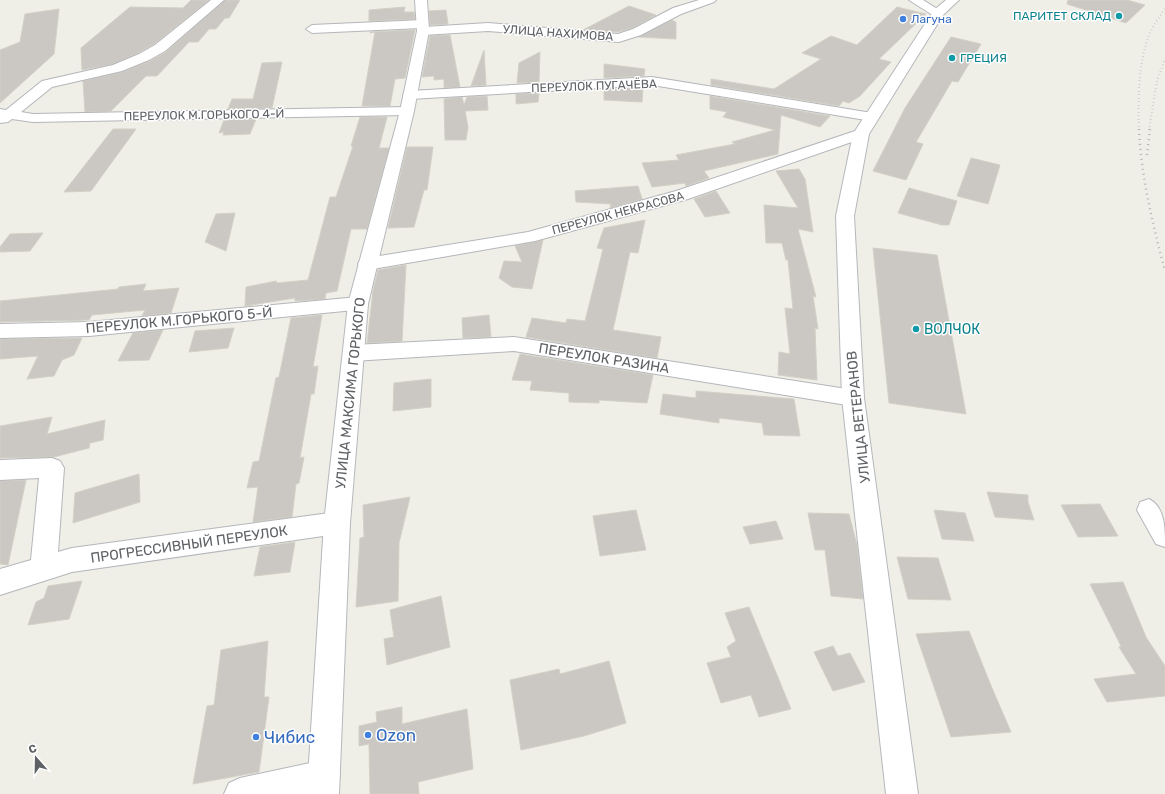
<svg xmlns="http://www.w3.org/2000/svg" width="1165" height="794" font-family="Rubik,sans-serif">
<style>
.building{fill:#cbc8c3;stroke:#d3d0c5}
.lines{fill:none;stroke-linecap:round;stroke-linejoin:round}
.street-casing{stroke:#b4b6ba;stroke-width:2}
.secondary-casing{stroke:#b5b8bc;stroke-width:2}
.street{fill:#fff;fill-rule:evenodd}
.secondary{fill:#fff;fill-rule:evenodd}
.rail-far1{stroke:#b4b5b5;stroke-width:2;stroke-dasharray:0.5 3;stroke-linecap:butt}
.rail{stroke:#b4b5b5;stroke-width:2.5;stroke-dasharray:1 4;stroke-linecap:butt}
.culture-dot{fill:#0f9aa8;stroke:#fff;stroke-width:1.5}
.shop-dot{fill:#3f7fe0;stroke:#fff;stroke-width:1.5}
.labels{text-anchor:middle;stroke-width:3;stroke-linejoin:round;paint-order:stroke}
.far-culture-label{font-size:12px;fill:#0d838f;stroke:#fff;text-anchor:end}
.far-shop-label{font-size:12px;fill:#366cbe;stroke:#fff;text-anchor:start}
.far-street-label{font-size:12px;fill:#5e6165;stroke:#fff}
.street-label{font-size:14px;fill:#5e6165;stroke:#fff}
.culture-label{font-size:14px;fill:#0d838f;stroke:#fff;text-anchor:start}
.near-shop-label{font-size:17px;fill:#366cbe;stroke:#fff;text-anchor:start}
</style>
<rect width="100%" height="100%" fill="#efeee7"/>
<g class="building">
<polygon points="191,0 209,0 154,44 138,53 113,64 82,70 81,48 130,7 183,8"/>
<polygon points="225,0 240,0 229,18 225,18 216,29 209,29 198,42 189,42 157,76 146,76 111,111 85,112 83,81 123,72 150,61 166,52"/>
<polygon points="1068,0 1127,0 1145,5 1126,23 1067,4"/>
<polygon points="629,6 656,15 632,28 618,32 583,30"/>
<polygon points="405,7 404,12 414,12 415,19 369,21 369,10"/>
<polygon points="897,7 926,14 879,59 891,62 860,96 849,103 843,101 839,106 711,85 711,79 774,89 821,59 802,53 831,36 857,45"/>
<polygon points="59,9 54,54 0,103 0,50 20,42 25,14"/>
<polygon points="446,10 448,24 430,25 429,11"/>
<polygon points="672,20 676,22 676,39 639,37"/>
<polygon points="415,30 405,78 395,79 390,106 362,106 375,32 370,33 370,32"/>
<polygon points="450,35 460,87 444,88 444,79 434,80 434,76 422,77 430,36"/>
<polygon points="951,37 981,44 958,82 952,81 916,142 923,144 906,180 873,171 905,108"/>
<polygon points="484,50 486,85 471,86"/>
<polygon points="540,52 539,82 517,83 519,63"/>
<polygon points="282,62 272,108 228,109 232,99 253,99 262,63"/>
<polygon points="604,64 645,69 644,76 604,78"/>
<polygon points="643,87 642,102 604,100 604,89"/>
<polygon points="539,93 538,102 516,104 516,94"/>
<polygon points="487,96 488,110 465,111 468,127 466,140 445,140 444,99 462,97 464,105 467,97"/>
<polygon points="710,96 830,116 820,127 781,115 778,154 704,171 709,178 686,186 685,183 652,187 642,163 679,160 676,155 735,144 732,142 775,130 723,117 727,112 710,109"/>
<polygon points="360,117 387,117 379,148 389,148 367,229 351,229 337,291 326,293 325,299 295,301 295,298 245,306 246,287 276,281 277,283 308,280 330,197 336,197 353,146 351,146"/>
<polygon points="256,119 250,134 223,135 224,132 219,133 224,120"/>
<polygon points="113,129 136,129 91,191 64,192"/>
<polygon points="407,147 433,147 427,190 424,190 414,227 388,228"/>
<polygon points="971,158 1000,165 988,204 957,196"/>
<polygon points="799,169 805,179 813,232 798,229 816,297 813,296 818,329 815,328 817,380 778,375 779,352 790,354 785,308 793,309 788,260 786,260 782,243 766,243 764,205 798,208 776,171"/>
<polygon points="638,186 642,199 610,208 611,204 576,202 575,191"/>
<polygon points="909,188 957,201 949,225 942,225 898,213"/>
<polygon points="716,191 730,213 705,217 694,199"/>
<polygon points="235,213 226,251 205,242 216,214"/>
<polygon points="645,220 638,253 630,252 613,330 661,337 657,358 526,337 532,318 566,323 567,319 585,321 603,249 597,248 604,228"/>
<polygon points="43,233 30,251 0,252 0,247 10,234"/>
<polygon points="543,240 532,289 512,287 499,278 504,261 522,262 515,246"/>
<polygon points="873,248 937,255 966,414 889,403"/>
<polygon points="406,265 402,341 367,343 373,291 378,270"/>
<polygon points="146,284 143,291 179,288 171,313 142,316 145,310 92,315 89,320 0,322 0,301 118,289 119,287"/>
<polygon points="322,315 313,367 318,366 314,394 311,394 300,458 304,457 299,483 296,484 292,517 253,522 258,487 247,488 253,462 259,461 276,378 279,377 291,318"/>
<polygon points="489,315 491,337 463,338 462,318"/>
<polygon points="234,328 228,348 189,352 195,331"/>
<polygon points="163,330 149,360 118,361 133,333"/>
<polygon points="82,338 74,355 62,360 54,376 27,379 38,356 0,359 0,339"/>
<polygon points="520,354 653,375 647,403 599,400 599,403 569,402 569,393 530,390 532,381 512,380"/>
<polygon points="431,379 431,407 393,411 394,383"/>
<polygon points="696,391 794,399 800,436 764,435 762,423 719,418 719,423 660,414 663,394 696,398"/>
<polygon points="52,417 47,434 105,420 103,440 90,443 89,448 54,457 0,458 0,426"/>
<polygon points="139,474 140,502 73,523 75,493"/>
<polygon points="26,480 8,565 0,564 0,481"/>
<polygon points="987,492 1028,495 1028,502 1034,520 995,517"/>
<polygon points="410,497 399,543 398,601 356,607 360,538 364,537 363,505"/>
<polygon points="1100,504 1118,536 1078,537 1061,505"/>
<polygon points="636,510 646,550 600,556 593,516"/>
<polygon points="934,510 965,513 974,541 942,539"/>
<polygon points="808,513 849,514 857,545 863,599 831,596 825,550 815,550"/>
<polygon points="776,521 783,539 750,544 743,527"/>
<polygon points="295,542 290,572 254,576 260,547"/>
<polygon points="897,557 938,558 951,600 908,599"/>
<polygon points="82,581 69,619 28,625 36,602 44,598 48,586"/>
<polygon points="1123,582 1146,637 1165,666 1165,696 1107,702 1094,679 1136,674 1119,647 1121,646 1090,584"/>
<polygon points="441,596 450,647 387,665 384,639 394,637 390,610"/>
<polygon points="749,607 791,709 759,717 751,695 721,703 707,663 731,657 727,647 736,641 725,613"/>
<polygon points="969,631 992,688 1011,732 951,737 916,634"/>
<polygon points="268,641 264,697 269,697 259,772 193,784 207,706 214,705 221,650"/>
<polygon points="833,646 838,656 850,653 865,682 833,691 814,652"/>
<polygon points="609,661 626,723 584,736 521,750 510,680 559,669 560,674"/>
<polygon points="402,707 402,724 467,709 473,769 418,782 419,794 370,794 369,744 359,746 359,726 377,722 376,712"/>
</g>
<g class="lines">
<defs>
<g id="street">
<polygon points="211,0 224,0 165,51 149,60 122,71 52,87 21,112 33,114 407,107 412,108 414,111 412,114 407,115 33,122 12,119 8,122 0,123 0,109 6,110 42,81 113,65 139,54 155,45"/>
<polygon points="699,0 716,0 714,2 681,14 641,35 619,42 488,31 423,35 417,31 421,28 312,33 306,29 312,25 423,20 429,24 425,27 488,23 618,34 633,29 673,8"/>
<polygon points="909,0 923,0 944,13 938,17 934,16"/>
<polygon points="652,77 872,113 877,114 879,117 877,120 872,121 652,85 410,99 405,98 403,95 405,92 410,91"/>
<polygon points="861,129 866,131 869,134 866,137 688,199 535,241 367,270 360,268 358,264 360,260 367,258 528,232 676,191"/>
<polygon points="358,297 365,299 368,304 365,309 89,336 0,338 0,324 89,322"/>
<polygon points="514,337 853,390 861,392 864,398 861,404 853,406 514,351 353,361 346,358 343,353 346,348 353,345"/>
<polygon points="52,458 60,461 64,468 58,552 72,548 337,512 346,515 350,523 346,531 337,534 72,572 0,595 0,569 31,560 39,478 0,480 0,460"/>
<path d="M1149,499C1165,507 1165,528 1165,547L1156,544L1137,510L1140,502Z"/>
<polygon points="324,760 335,765 340,776 335,787 315,794 224,794 229,783 240,778"/>
</g>
<g id="secondary">
<polygon points="415,0 427,0 429,31 414,111 368,304 350,523 339,794 307,794 324,523 348,304 400,111 417,31"/>
<polygon points="946,0 959,0 943,15 869,134 854,216 864,398 918,794 886,794 842,398 836,216 853,134 934,10"/>
</g>
</defs>
<use href="#street" class="street-casing"/>
<use href="#secondary" class="secondary-casing"/>
<use href="#street" class="street"/>
<use href="#secondary" class="secondary"/>
<g class="rail-far1">
<path d="M1139,130C1138,98 1138,65 1149,35C1153,25 1160,17 1165,8"/>
<polyline points="1149,130 1157,81 1165,59"/>
</g>
<g class="rail">
<path d="M1139,129C1141,177 1153,225 1165,271"/>
<polyline points="1147,155 1150,129"/>
</g>
</g>
<g class="culture-dot">
<circle cx="1119" cy="16" r="4"/>
<circle cx="952" cy="58" r="4"/>
<circle cx="916" cy="329" r="4"/>
</g>
<g class="shop-dot">
<circle cx="903" cy="19" r="4"/>
<circle cx="368" cy="735" r="4"/>
<circle cx="256" cy="737" r="4"/>
</g>
<g class="labels">
<g class="far-culture-label">
<text x="1111" y="20">ПАРИТЕТ СКЛАД</text>
<text x="960" y="62" text-anchor="start">ГРЕЦИЯ</text>
</g>
<g class="far-shop-label">
<text x="911" y="23">Лагуна</text>
</g>
<g class="far-street-label">
<text transform="translate(558 33) rotate(4)" y="4">УЛИЦА НАХИМОВА</text>
<text transform="translate(594 86) rotate(-2)" y="4">ПЕРЕУЛОК ПУГАЧЁВА</text>
<text transform="translate(204 115) rotate(-1)" y="4">ПЕРЕУЛОК М.ГОРЬКОГО 4-Й</text>
<text transform="translate(618 213) rotate(-15)" y="4">ПЕРЕУЛОК НЕКРАСОВА</text>
</g>
<g class="street-label">
<text transform="translate(179 320) rotate(-5)" y="5">ПЕРЕУЛОК М.ГОРЬКОГО 5-Й</text>
<text transform="translate(604 358) rotate(9)" y="5">ПЕРЕУЛОК РАЗИНА</text>
<text transform="translate(350 393) rotate(-84)" y="5">УЛИЦА МАКСИМА ГОРЬКОГО</text>
<text transform="translate(858 417) rotate(-96)" y="5">УЛИЦА ВЕТЕРАНОВ</text>
<text transform="translate(189 544) rotate(-8)" y="5">ПРОГРЕССИВНЫЙ ПЕРЕУЛОК</text>
</g>
<g class="culture-label">
<text x="924" y="334">ВОЛЧОК</text>
</g>
<g class="near-shop-label">
<text x="376" y="741">Ozon</text>
<text x="264" y="743">Чибис</text>
</g>
</g>
<g transform="translate(36 758) rotate(340)" stroke="#ffffff" stroke-width="3" paint-order="stroke">
<path d="M0-3L7 15L0 10L-7 15Z" fill="#5e6165"/>
<text y="-6" font-size="11" font-weight="bold" text-anchor="middle" fill="#5e6165">С</text>
</g>
</svg>
